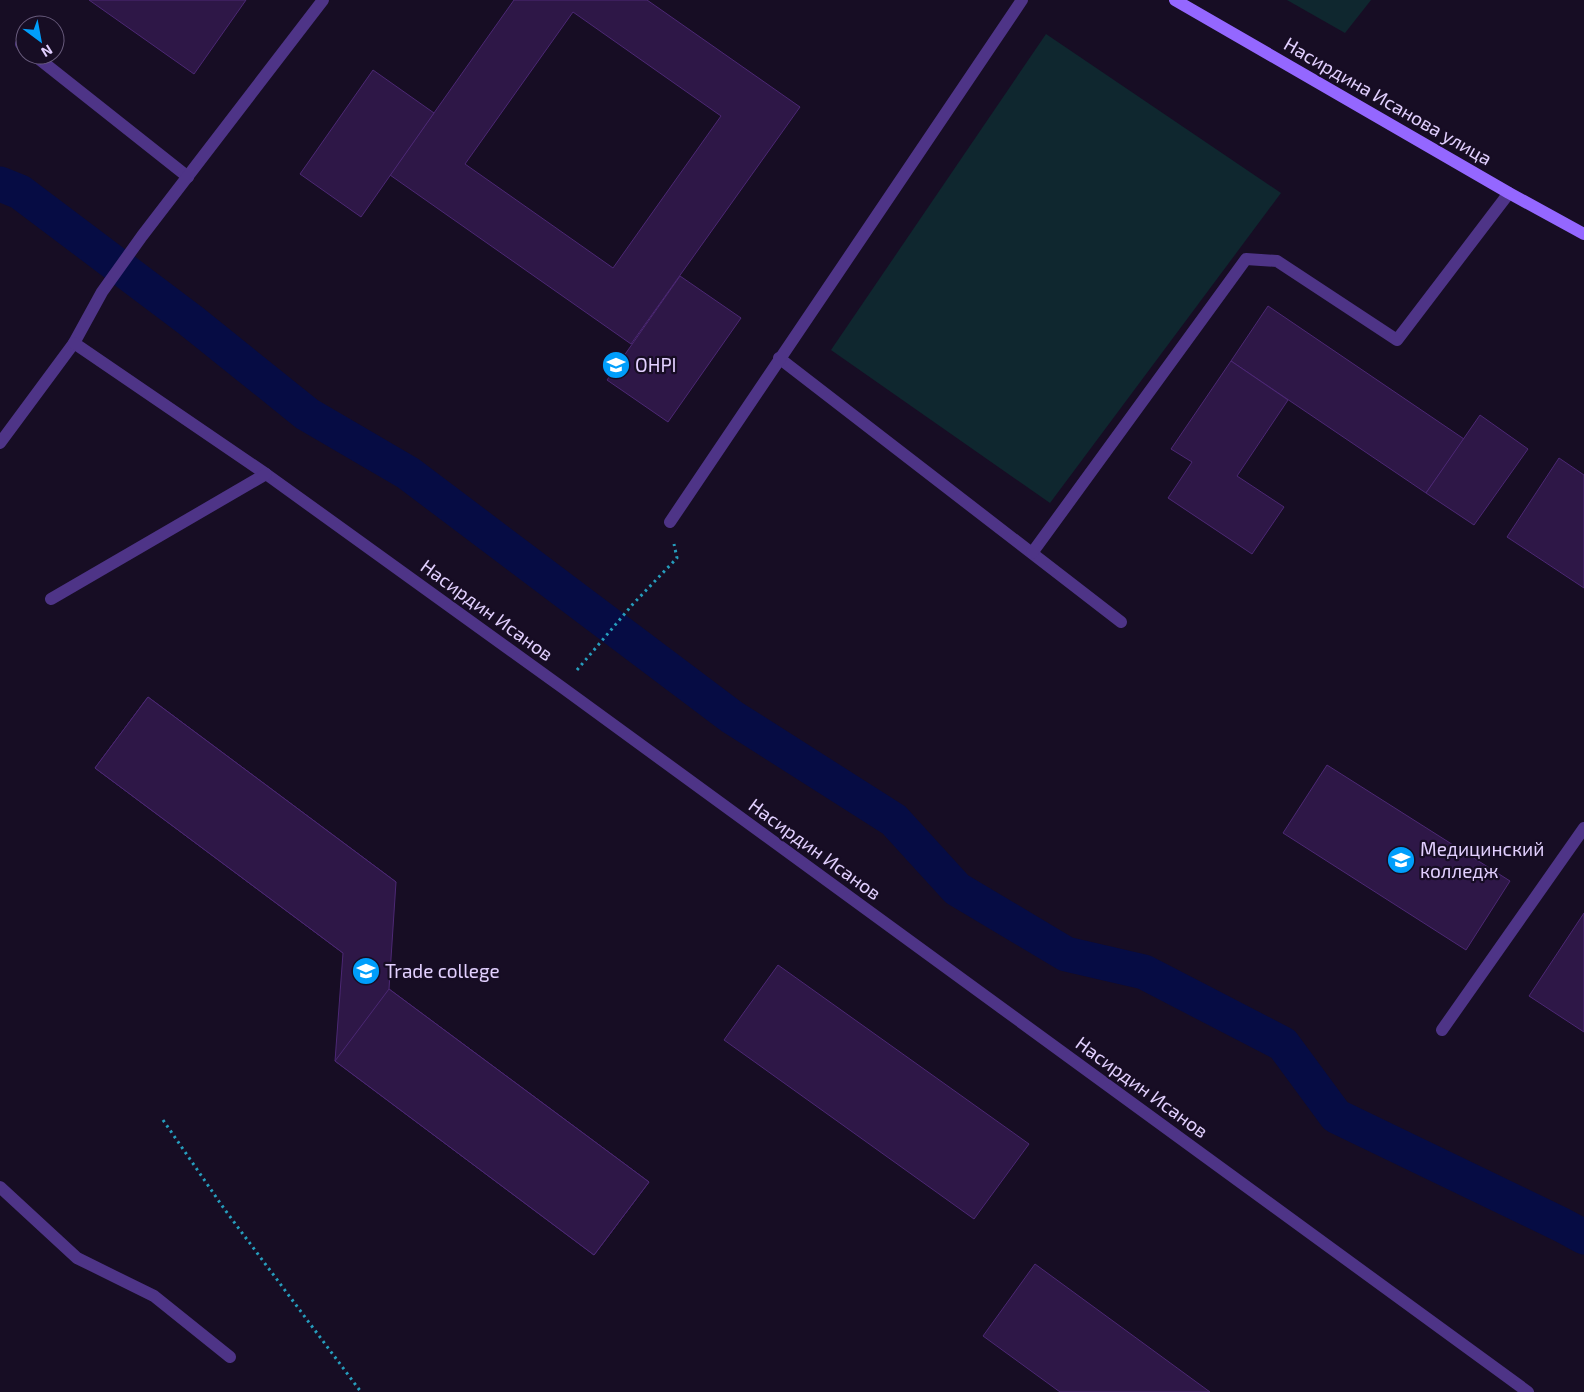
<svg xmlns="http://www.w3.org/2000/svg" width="1584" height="1392" font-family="'Exo 2',sans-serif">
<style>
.green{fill:#0f272f}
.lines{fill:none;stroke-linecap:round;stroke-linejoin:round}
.canal{stroke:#060c44;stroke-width:35}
.building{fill:#2e1747;stroke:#4c2874;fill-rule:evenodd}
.path{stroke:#269dbd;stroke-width:3;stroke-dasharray:2.5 4;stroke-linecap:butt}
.service{stroke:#4e3487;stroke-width:12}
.minor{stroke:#4e3487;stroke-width:12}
.secondary{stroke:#9467ff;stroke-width:12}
.labels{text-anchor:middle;stroke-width:4.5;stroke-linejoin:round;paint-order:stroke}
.street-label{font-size:19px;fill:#e2d0ff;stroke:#170d24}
.poi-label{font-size:19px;fill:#e2d0ff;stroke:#170d24;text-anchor:start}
</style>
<rect width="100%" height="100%" fill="#170d24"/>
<g class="green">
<polygon points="1287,0 1371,0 1345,33"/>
<polygon points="1046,34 1281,193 1050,503 831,350"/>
</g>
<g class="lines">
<polyline class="canal" points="0,184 20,192 190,320 307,414 408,473 732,717 894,820 957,889 1066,954 1144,972 1283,1044 1336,1116 1562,1225 1584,1237"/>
</g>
<g class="building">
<polygon points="89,0 246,0 194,74"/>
<path d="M514,0H647L800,107L631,344L390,175ZM573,12L721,116L613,268L465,164Z"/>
<polygon points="373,70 434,113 361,217 300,174"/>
<polygon points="680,276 741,318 668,422 607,380"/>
<polygon points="1268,306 1464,439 1426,493 1231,361"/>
<polygon points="1231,361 1288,400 1237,476 1284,507 1252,554 1168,498 1192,462 1171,449"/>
<polygon points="1480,415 1528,449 1474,525 1426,493"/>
<polygon points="1559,458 1584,475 1584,588 1507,537"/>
<polygon points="148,697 396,882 343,953 95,768"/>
<polygon points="148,697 396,882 389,989 649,1182 594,1255 335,1061 343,953 95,768"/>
<polygon points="1327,765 1510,881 1466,950 1283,833"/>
<polygon points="1584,913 1584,1032 1529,996"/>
<polygon points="778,965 1029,1144 974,1219 724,1040"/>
<polygon points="389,989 649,1182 594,1255 335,1061"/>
<polygon points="1035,1264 1210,1392 1060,1392 983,1336"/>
</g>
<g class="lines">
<g class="path">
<polyline points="577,670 633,604 677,558 674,544"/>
<polyline points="163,1120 225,1210 361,1392"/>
</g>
<g class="service">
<polyline points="21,44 25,48"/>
<polyline points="34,55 188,177"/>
<polyline points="779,358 1121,622"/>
<polyline points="0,443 74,343 102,292 142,236 323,0"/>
<polyline points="670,522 1022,0"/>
<polyline points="1032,553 1246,259 1277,261 1397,340 1509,193"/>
<polyline points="1442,1030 1584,828"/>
<polyline points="0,1187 77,1258 154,1296 230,1357"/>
</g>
<g class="minor">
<polyline points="74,343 266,474 563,688 1528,1392"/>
<polyline points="51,599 266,474"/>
</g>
<polyline class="secondary" points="1175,0 1509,193 1584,234"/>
</g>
<defs>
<symbol id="university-disc" viewBox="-11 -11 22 22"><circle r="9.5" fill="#009efb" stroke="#170d24"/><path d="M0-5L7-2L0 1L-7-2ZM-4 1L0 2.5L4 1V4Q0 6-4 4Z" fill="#fff"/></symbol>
</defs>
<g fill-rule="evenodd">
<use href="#university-disc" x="600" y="349" width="32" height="32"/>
<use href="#university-disc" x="1385" y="844" width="32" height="32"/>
<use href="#university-disc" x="350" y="955" width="32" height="32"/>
</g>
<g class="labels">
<g class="street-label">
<text transform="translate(1388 101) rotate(30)" y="7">Насирдина Исанова улица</text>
<text transform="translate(487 610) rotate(36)" y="7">Насирдин Исанов</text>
<text transform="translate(815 849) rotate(36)" y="7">Насирдин Исанов</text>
<text transform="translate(1142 1087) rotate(36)" y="7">Насирдин Исанов</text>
</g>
<g class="poi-label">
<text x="635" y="372">OHPI</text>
<text x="1420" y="856">Медицинский<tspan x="1420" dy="22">колледж</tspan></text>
<text x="385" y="978">Trade college</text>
</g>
</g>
<g transform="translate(40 40) rotate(148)"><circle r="24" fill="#170d24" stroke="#685b7c"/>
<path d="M0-4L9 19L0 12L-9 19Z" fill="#009efb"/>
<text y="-8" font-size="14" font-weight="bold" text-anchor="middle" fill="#e2d0ff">N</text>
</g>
</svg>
